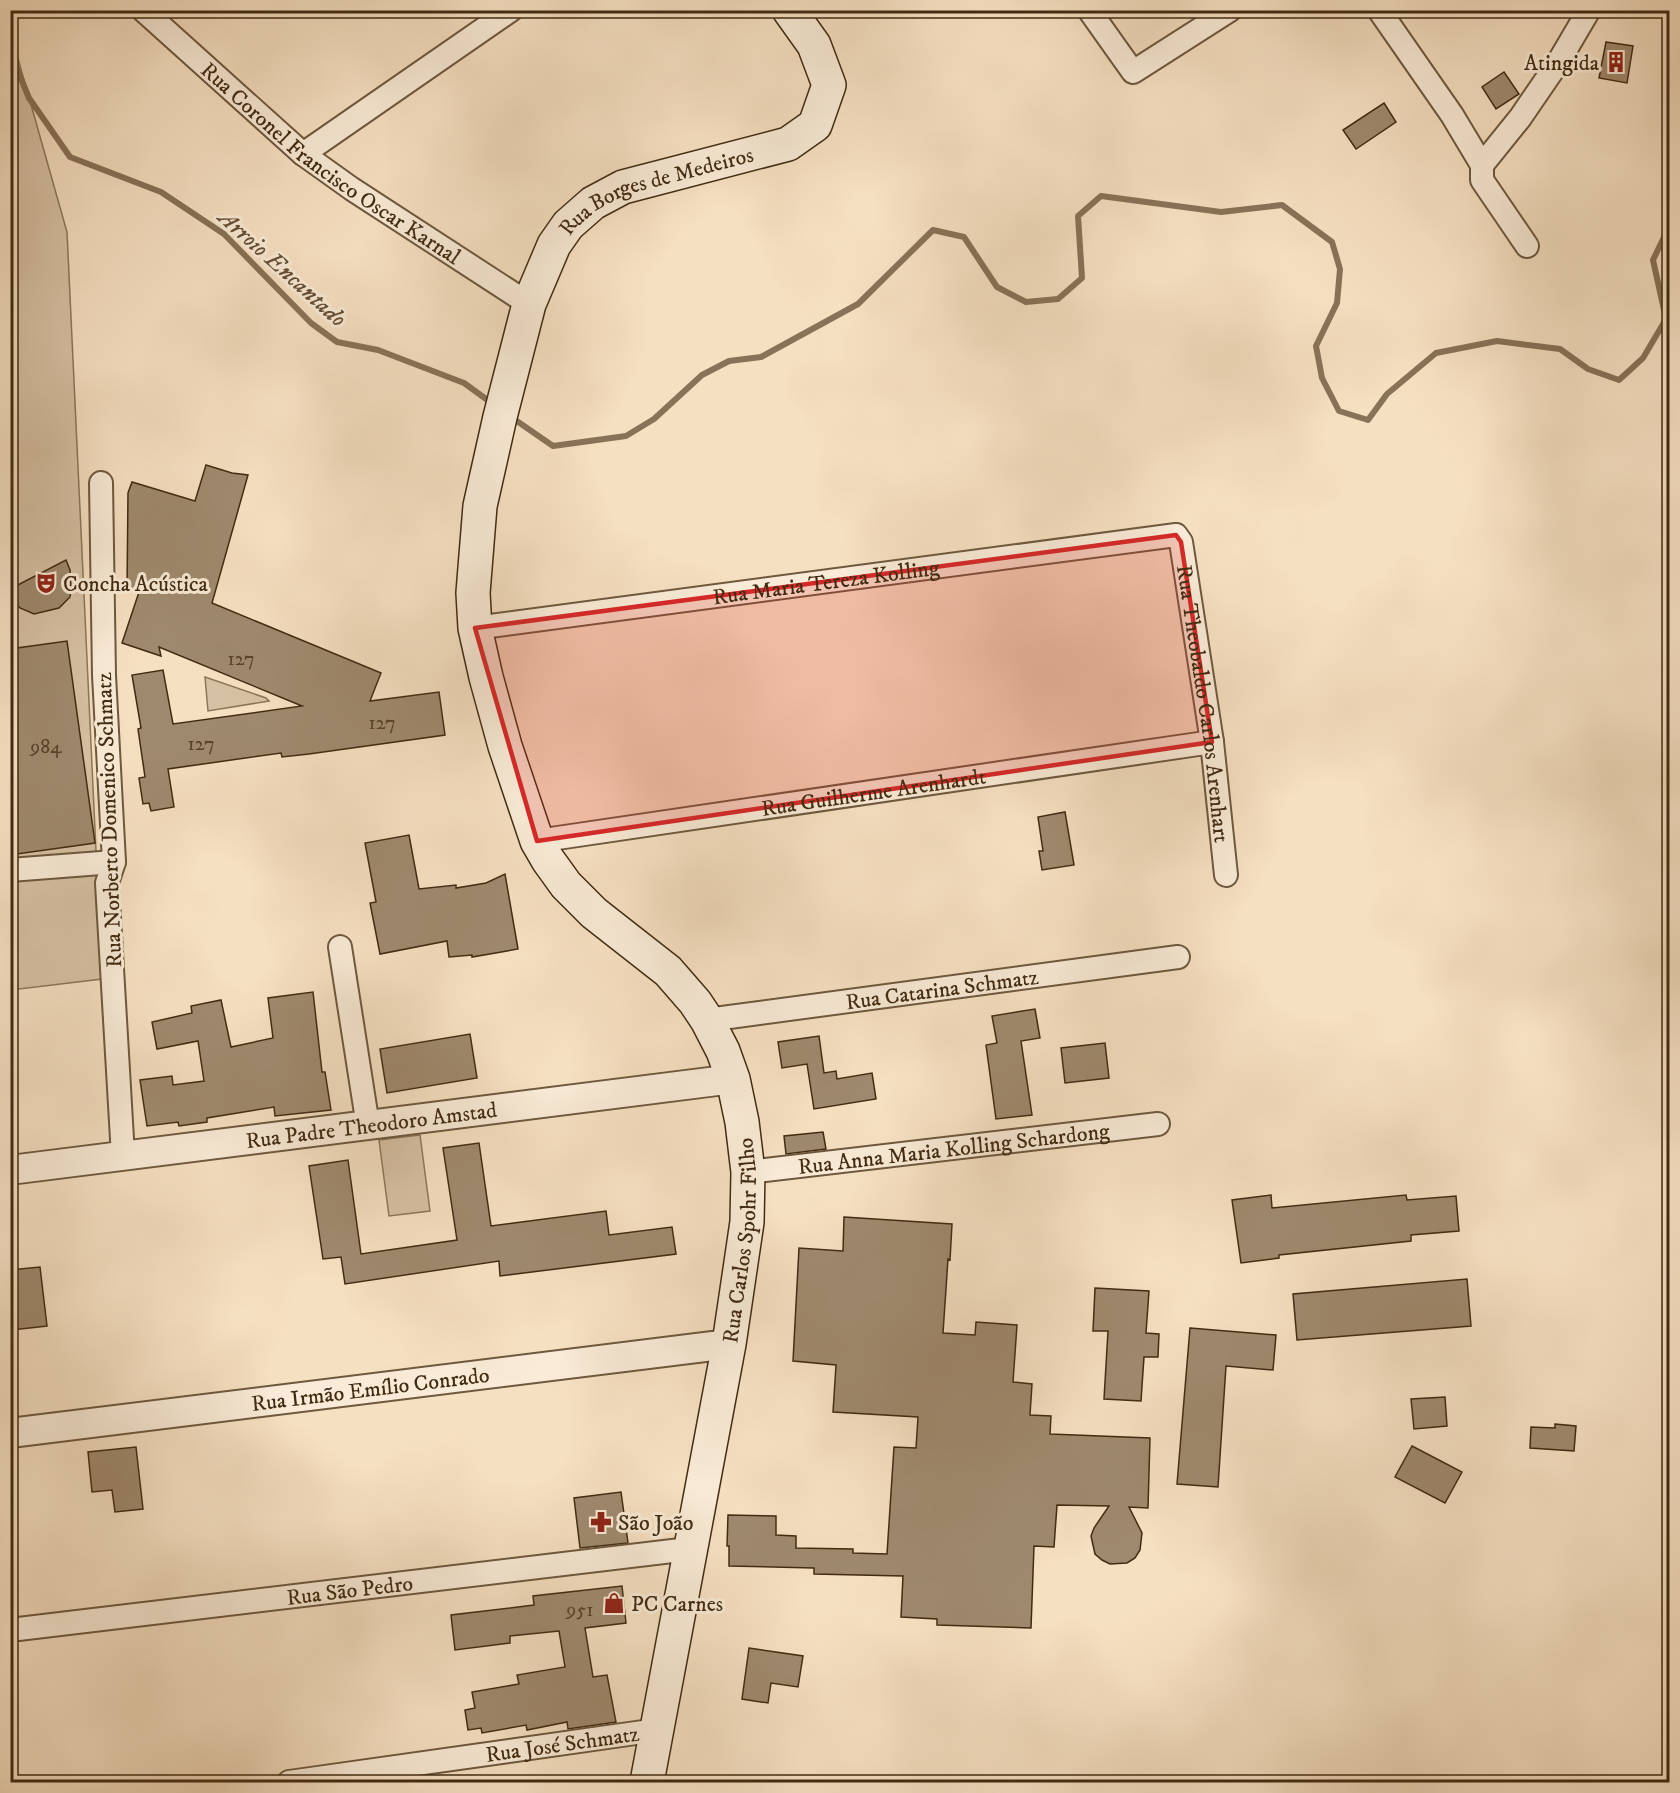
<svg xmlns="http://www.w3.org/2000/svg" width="1680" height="1793" font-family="'IM FELL DW Pica',serif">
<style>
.park{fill:#d7c1a4;stroke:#8c765b;stroke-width:1.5}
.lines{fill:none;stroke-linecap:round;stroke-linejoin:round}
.stream{stroke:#887258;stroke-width:6}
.building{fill:#9f896e;stroke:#412b12;stroke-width:1.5}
.minor-casing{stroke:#6e583e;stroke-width:26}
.tertiary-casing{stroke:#6e583e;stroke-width:32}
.secondary-casing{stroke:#412b12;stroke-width:36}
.minor{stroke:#f9ebd7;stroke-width:22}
.tertiary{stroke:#f9ebd7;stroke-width:28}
.secondary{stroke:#f9ebd7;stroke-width:33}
.marked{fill:#d62828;fill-opacity:0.2;stroke:#d62828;stroke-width:4.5;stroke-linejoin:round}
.labels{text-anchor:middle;stroke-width:6;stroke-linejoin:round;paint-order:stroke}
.number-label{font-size:20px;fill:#584229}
.poi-label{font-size:22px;fill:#412b12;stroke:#f9ebd7;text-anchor:start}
.street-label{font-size:22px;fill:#412b12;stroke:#f9ebd7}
.water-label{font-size:24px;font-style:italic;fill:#654f35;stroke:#f9ebd7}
</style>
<rect width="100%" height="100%" fill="#f6e0c2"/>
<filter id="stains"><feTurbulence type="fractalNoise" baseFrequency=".00333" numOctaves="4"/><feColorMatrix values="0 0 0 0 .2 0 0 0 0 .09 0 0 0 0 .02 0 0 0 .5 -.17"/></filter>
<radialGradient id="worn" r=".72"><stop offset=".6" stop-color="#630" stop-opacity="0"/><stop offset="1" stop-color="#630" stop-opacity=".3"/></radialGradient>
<g class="park">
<polygon points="11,34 67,232 102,979 11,990"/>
<polygon points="205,677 266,698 269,701 208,711"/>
<polygon points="420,1135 430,1211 389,1216 379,1140"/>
</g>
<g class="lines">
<g class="stream">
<polyline points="10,52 29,98 70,157 161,192 224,234 311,323 337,342 378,350 464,383 493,404"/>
<polyline points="511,417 553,446 626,436 654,419 702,375 729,361 761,357 858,304 933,230 964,237 997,287 1026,302 1058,299 1082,278 1078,216 1101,196 1221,212 1282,205 1332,242 1340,269 1337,303 1316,346 1322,378 1339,411 1368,420 1387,394 1436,353 1497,341 1560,349 1588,369 1619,380 1643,358 1666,319 1653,260 1666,233 1670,230"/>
</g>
</g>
<g class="building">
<polygon points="1606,42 1633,46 1627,83 1599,78"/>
<polygon points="1504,72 1519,94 1496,109 1482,87"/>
<polygon points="1384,103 1396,122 1356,149 1343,130"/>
<polygon points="206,465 232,473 248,475 212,603 381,673 370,701 439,692 445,735 309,754 282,757 281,753 168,769 174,807 151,811 149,803 143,804 139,778 145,777 138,729 141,728 132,675 163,670 173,724 302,706 159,647 161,656 122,643 139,592 127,589 128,493 132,482 195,501"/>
<polygon points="66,560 70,570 71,588 70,597 59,608 34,614 20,608 10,596 10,589"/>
<polygon points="67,641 95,843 10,855 10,649"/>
<polygon points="1065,812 1074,865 1042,870 1039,851 1043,851 1038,817"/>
<polygon points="409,835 419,889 456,885 456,888 486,883 505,874 518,949 472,957 472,955 449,957 447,941 380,954 370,903 376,902 365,843"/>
<polygon points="313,992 322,1072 325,1072 331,1110 275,1116 274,1107 207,1118 207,1122 179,1126 178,1122 147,1126 140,1080 172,1076 173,1085 204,1081 198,1041 157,1049 152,1022 192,1013 191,1006 221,1000 231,1047 273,1038 268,998"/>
<polygon points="1035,1009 1040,1038 1021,1041 1032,1115 996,1119 986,1045 997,1043 992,1016"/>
<polygon points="470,1034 477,1078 387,1093 380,1049"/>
<polygon points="819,1036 824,1073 836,1071 837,1079 872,1073 876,1099 814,1109 807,1064 782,1068 778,1042"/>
<polygon points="1105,1043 1109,1078 1065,1083 1061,1048"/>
<polygon points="823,1132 826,1149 786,1154 784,1136"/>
<polygon points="479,1143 491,1226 606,1211 609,1235 672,1227 676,1254 500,1276 499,1261 345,1284 341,1257 323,1259 309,1166 348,1160 361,1254 457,1240 443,1148"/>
<polygon points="1271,1195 1272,1208 1406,1195 1407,1200 1456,1196 1459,1231 1411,1235 1411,1241 1279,1255 1279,1258 1241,1263 1232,1200"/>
<polygon points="844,1217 952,1224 950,1260 948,1259 943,1333 975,1335 976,1322 1017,1325 1013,1382 1032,1384 1030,1415 1051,1416 1050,1434 1150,1438 1148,1508 1129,1507 1142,1533 1140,1550 1135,1558 1127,1563 1110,1564 1102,1560 1095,1554 1091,1536 1094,1528 1109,1506 1057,1505 1054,1547 1034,1546 1031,1628 937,1625 937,1619 901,1617 903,1576 814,1574 814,1568 729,1566 729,1546 727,1546 728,1515 776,1516 776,1535 796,1536 796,1548 853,1549 853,1553 887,1554 894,1447 916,1448 918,1417 833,1412 836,1365 793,1361 799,1248 843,1251"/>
<polygon points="40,1267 47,1326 12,1330 10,1270"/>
<polygon points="1467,1279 1471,1326 1297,1340 1293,1294"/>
<polygon points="1095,1288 1149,1291 1146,1333 1159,1334 1158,1357 1144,1357 1141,1401 1104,1399 1108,1331 1093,1331"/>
<polygon points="1190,1328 1276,1335 1273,1370 1226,1366 1218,1487 1177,1484"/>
<polygon points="1445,1397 1447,1426 1414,1429 1411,1399"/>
<polygon points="1555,1424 1576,1426 1574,1451 1530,1448 1531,1427 1555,1428"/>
<polygon points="1412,1446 1462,1472 1445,1503 1395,1477"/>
<polygon points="136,1447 143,1509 115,1512 112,1490 92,1492 88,1452"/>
<polygon points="621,1492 628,1543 580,1548 574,1498"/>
<polygon points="622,1586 626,1623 585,1628 593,1677 607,1675 616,1722 568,1729 567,1722 527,1730 526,1725 482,1733 481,1728 468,1730 465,1710 475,1708 472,1692 519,1684 517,1675 565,1667 559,1631 510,1636 510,1643 455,1650 451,1615 534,1605 533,1596"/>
<polygon points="749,1648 803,1656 798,1687 771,1683 768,1703 742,1699"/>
</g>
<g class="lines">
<defs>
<g id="minor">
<path id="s1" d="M143,10L303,154L352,189L529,304"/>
<polyline points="1089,10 1133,72 1230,10"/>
<polyline points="1379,10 1452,115 1482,165 1482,180 1527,246"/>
<polyline points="303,154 511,10"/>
<polyline points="1482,165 1520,118 1559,61 1589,10"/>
<polyline points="101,483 104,675 114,862 107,883 123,1156"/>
<path id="s2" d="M475,628L1176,535L1181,542L1212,742L1226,875"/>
<path id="s3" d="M537,841L1212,742"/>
<polyline points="10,870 114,862"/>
<polyline points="340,947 368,1126"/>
<path id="s4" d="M707,1020L1178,957"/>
<path id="s5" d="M748,1172L1158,1124"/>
<path id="s6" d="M10,1630L689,1549"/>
<path id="s7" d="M289,1782L657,1730"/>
</g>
<g id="tertiary">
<path id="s8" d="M10,1170L733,1079"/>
<path id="s9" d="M10,1433L729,1344"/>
</g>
<g id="secondary">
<path id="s10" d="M647,1782L729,1344L747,1222L748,1172L742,1122L733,1079L723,1051L707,1020L695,1002L668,971L594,913L566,885L548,860L537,841L505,746L486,677L475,628L473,593L480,506L500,417L529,304L554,245L568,225L593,203L623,187L788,144L815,125L829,85L814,45L789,10"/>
</g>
</defs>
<use href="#minor" class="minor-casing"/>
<use href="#tertiary" class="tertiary-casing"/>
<use href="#secondary" class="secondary-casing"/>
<use href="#minor" class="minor"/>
<use href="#tertiary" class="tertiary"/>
<use href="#secondary" class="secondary"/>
</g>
<path class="marked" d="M1176,535L1181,542L1212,742L537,841L475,628Z"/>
<defs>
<symbol id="building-bare" viewBox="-9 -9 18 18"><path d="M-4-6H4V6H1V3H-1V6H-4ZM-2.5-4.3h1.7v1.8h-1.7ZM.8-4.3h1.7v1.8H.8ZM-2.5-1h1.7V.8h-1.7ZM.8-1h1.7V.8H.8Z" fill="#8f2418" stroke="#f9ebd7" stroke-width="2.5" paint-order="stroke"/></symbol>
<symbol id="theatre-bare" viewBox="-9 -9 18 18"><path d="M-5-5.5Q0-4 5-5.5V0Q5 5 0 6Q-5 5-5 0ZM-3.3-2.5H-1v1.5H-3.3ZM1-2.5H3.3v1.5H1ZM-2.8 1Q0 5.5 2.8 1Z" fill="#8f2418" stroke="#f9ebd7" stroke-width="2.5" paint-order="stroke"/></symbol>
<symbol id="pharmacy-bare" viewBox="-9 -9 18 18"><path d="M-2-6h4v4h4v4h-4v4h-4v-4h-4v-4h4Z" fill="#8f2418" stroke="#f9ebd7" stroke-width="2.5" paint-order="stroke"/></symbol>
<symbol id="shop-bare" viewBox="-9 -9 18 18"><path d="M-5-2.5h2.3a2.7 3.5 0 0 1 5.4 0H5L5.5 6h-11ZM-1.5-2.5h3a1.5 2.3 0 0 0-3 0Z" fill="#8f2418" stroke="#f9ebd7" stroke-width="2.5" paint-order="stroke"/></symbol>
</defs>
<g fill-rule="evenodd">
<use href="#building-bare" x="1601" y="47" width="30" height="30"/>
<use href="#theatre-bare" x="31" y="568" width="30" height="30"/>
<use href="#pharmacy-bare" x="586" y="1507" width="30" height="30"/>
<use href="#shop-bare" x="599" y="1588" width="30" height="30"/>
</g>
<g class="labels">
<g class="number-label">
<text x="241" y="665">127</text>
<text x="382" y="729">127</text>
<text x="201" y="750">127</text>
<text x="46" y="753">984</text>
<text x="580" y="1616">951</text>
</g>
<g class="poi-label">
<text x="1599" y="70" text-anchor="end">Atingida</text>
<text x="63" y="591">Concha Acústica</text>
<text x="618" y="1530">São João</text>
<text x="631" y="1611">PC Carnes</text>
</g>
<g class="street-label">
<text dy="8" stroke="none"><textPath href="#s1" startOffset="243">Rua Coronel Francisco Oscar Karnal</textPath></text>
<text dy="8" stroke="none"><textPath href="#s10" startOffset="1764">Rua Borges de Medeiros</textPath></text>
<text dy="8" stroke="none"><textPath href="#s2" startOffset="354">Rua Maria Tereza Kolling</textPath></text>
<text dy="8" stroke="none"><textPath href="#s2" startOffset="879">Rua Theobaldo Carlos Arenhart</textPath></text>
<text dy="8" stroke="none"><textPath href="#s3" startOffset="340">Rua Guilherme Arenhardt</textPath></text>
<text transform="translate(108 820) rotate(-92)" y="8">Rua Norberto Domenico Schmatz</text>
<text dy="8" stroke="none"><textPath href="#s4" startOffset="237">Rua Catarina Schmatz</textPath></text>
<text dy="8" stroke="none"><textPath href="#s8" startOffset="364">Rua Padre Theodoro Amstad</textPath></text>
<text dy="8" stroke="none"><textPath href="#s5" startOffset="207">Rua Anna Maria Kolling Schardong</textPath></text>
<text dy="8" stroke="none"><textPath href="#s10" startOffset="550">Rua Carlos Spohr Filho</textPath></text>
<text dy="8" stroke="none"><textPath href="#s9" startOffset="363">Rua Irmão Emílio Conrado</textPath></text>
<text dy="8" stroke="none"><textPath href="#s6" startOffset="342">Rua São Pedro</textPath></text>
<text dy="8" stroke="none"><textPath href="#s7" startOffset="276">Rua José Schmatz</textPath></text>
</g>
<g class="water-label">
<text transform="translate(283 268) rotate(42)" y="8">Arroio Encantado</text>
</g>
</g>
<rect width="1680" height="1793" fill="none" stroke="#f6e0c2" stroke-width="36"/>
<rect x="12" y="12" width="1656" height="1769" fill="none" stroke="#412b12" stroke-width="3"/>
<rect x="18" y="18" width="1644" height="1757" fill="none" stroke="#412b12" stroke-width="1.5"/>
<rect width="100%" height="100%" filter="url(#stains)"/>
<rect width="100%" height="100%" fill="url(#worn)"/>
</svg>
